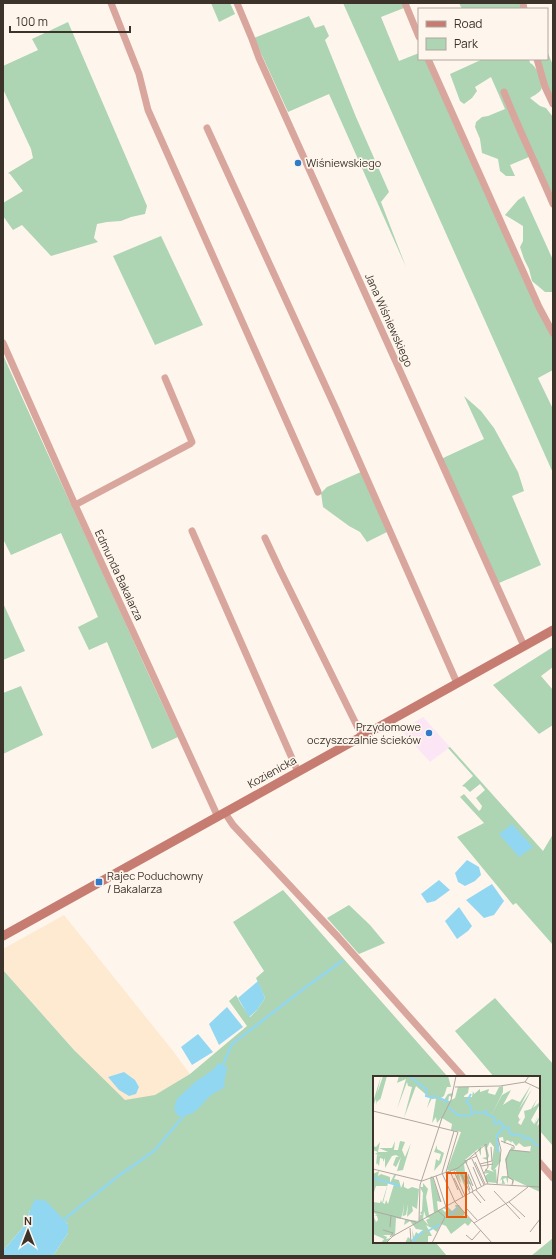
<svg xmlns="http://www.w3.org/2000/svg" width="556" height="1259" font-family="Manrope,sans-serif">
	<rect width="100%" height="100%" fill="#fef6ed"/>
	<polygon fill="#fce6f5" points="423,717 450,747 430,762 401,730"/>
	<polygon fill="#feead1" points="64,915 173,1051 190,1074 155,1095 126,1108 3,970 3,949"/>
	<g fill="#add4b3">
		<polygon points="211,3 230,3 235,14 219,22"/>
		<polygon points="343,3 402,3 404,8 381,17 399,61 419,53 419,59 426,59 541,315 553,337 553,370 538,378 553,409 553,473"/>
		<polygon points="459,3 520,3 522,9 462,9"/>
		<polygon points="309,16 315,28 324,25 329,36 325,40 356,117 389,192 381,202 406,267 329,94 288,112 254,38"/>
		<polygon points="68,22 147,206 145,214 131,217 121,221 107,222 97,224 94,238 98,242 51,256 22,225 13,230 3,216 3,203 23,191 10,174 8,173 33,158 31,149 3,89 3,66 38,50 32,39"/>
		<polygon points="547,51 553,65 553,98 547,85 540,59 547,59"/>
		<path d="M483,59H529L530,63C537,66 544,83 541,90C539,93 533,96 530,98L540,106L546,108L553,117V196L529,157L510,165L515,176H506L500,171L498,159L482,153L480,139L475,127L476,122L482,117L488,116L505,109L491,77L475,87L477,91L472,98L464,104L460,101L450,74Z"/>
		<polygon points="524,196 553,260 553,292 545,292 532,281 529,269 524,259 520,247 523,241 523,226 505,215 518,200"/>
		<polygon points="161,236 203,325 155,345 113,256"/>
		<path d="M3,355C32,420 62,485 92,550C121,612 148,675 178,737L152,749L107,642L89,650L78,627L98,617L61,533L11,555L3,539Z"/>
		<polygon points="464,396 481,411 494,428 518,472 524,491 512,496 541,565 499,583 441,459 484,439"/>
		<polygon points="361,472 387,532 367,542 360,532 349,526 323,507 321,493 327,487"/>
		<polygon points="3,603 25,651 3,660"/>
		<polygon points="553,647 553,667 541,676 553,690 553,725 539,734 493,685"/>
		<polygon points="21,686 43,735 3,754 3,693"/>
		<polygon points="450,747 543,851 553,834 553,945 516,903 513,905 457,837 484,823 460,797 464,794 479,811 481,809 482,806 476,798 485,790 480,784 470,792 465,787 462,786 473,776 448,748"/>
		<polygon points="283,890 448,1077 374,1077 374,1242 436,1242 436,1243 447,1256 53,1256 68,1233 68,1224 58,1215 30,1210 24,1226 3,1251 3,970 74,1050 125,1100 155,1095 190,1074 247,1026 229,1001 236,995 241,1004 250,1017 257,1010 265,998 256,978 264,971 233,922"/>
		<polygon points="349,905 370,925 385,943 359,954 327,918"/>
		<polygon points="495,998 553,1064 553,1146 539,1130 539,1077 494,1077 455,1031"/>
		<polygon points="553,1238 553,1256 531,1256"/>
	</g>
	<g fill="#92d7f2">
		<polygon points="512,824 533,847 519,857 499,834"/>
		<polygon points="467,860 479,867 481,875 475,881 465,886 458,882 455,873"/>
		<polygon points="439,880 450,890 435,901 427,903 421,894"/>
		<polygon points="492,884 504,901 494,915 484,918 466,900"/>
		<polygon points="459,907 472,926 468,931 457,939 445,921"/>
		<polygon points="258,981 265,998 257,1010 249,1017 238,998"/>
		<polygon points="227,1007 243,1027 219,1045 209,1024"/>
		<polygon points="198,1034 213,1052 192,1065 181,1047"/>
		<path d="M218,1063L227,1067L224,1084L225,1087C221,1090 215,1092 211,1095C199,1106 197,1116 178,1116L174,1109L177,1099L194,1083L214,1069Z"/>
		<polygon points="124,1072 135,1080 139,1087 136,1094 129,1096 119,1090 108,1077"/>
		<polygon points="35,1199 46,1201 68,1224 68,1233 53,1256 3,1256 3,1251 24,1226 30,1210"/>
	</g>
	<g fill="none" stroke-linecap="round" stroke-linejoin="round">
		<g stroke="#92d7f2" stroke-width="2.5">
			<polyline points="222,1067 232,1044 306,987 342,961"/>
			<polyline points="62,1221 117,1177 154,1151 186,1113"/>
		</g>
		<g stroke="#d9a69d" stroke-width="7">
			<polyline points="111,3 139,74 148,110 318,492"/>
			<polyline points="237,3 252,39 259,58 524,646"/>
			<polyline points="405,3 419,37"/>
			<polyline points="523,3 524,9"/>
			<polyline points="428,59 539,307 553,333"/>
			<polyline points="537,59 545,87 553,104"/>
			<path d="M504,92C519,130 537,166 553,204"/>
			<polyline points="207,128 336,409 457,683"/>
			<polyline points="3,343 75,505 218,817"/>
			<polyline points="75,505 190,444 192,442 165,378"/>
			<polyline points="192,531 298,772"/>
			<polyline points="265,538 280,570 362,736"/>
			<polyline points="225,813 233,825 338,937 463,1077"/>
			<polyline points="539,1162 553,1178"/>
		</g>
		<polyline stroke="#c67c70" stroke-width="9" points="3,936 553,630"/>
	</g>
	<g fill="#307aca" stroke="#fef6ed" stroke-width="1.5">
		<circle cx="298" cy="163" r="4"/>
		<circle cx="429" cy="733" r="4"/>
		<rect x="95" y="878" width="8" height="8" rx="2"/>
	</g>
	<g text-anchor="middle" stroke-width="3.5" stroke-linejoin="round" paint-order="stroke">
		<g font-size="11" fill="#3c342b" stroke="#fef6ed" text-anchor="start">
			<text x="306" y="167">Wiśniewskiego</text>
			<text x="421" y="731" text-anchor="end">Przydomowe<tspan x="421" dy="13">oczyszczalnie ścieków</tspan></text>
			<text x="107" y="880">Rajec Poduchowny<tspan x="107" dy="13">/ Bakalarza</tspan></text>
		</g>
		<g font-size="11" fill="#3c342b" stroke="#fef6ed">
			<text transform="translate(389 320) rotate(66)" y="4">Jana Wiśniewskiego</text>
			<text transform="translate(119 575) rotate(65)" y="4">Edmunda Bakalarza</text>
			<text transform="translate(272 772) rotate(-29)" y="4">Kozienicka</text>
		</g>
	</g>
	<g transform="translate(373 1076)">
		<rect width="167" height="167" fill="#fef6ed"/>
		<path d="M8,0L4,18L10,0H14L5,32L8,22L4,26V24L3,29V23L1,28L0,26ZM26,0H75L78,11H74L71,20L68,22L71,24L75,18L80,17L79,21L76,20L75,26L82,22L85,11H96L95,17L91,20V21H99L100,15L101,18L107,13V16L116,13L115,17L122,19L126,11L130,10V16L119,38L129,19L138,14L130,29L139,23L147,26L158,9L146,33L159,13L145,40L147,44L149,40L145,47L148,49L152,41L151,35L158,33L164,23L160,32L167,26V28L158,44L161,48L167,35L161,49L167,40L164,50L167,47V116L141,104L140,109V104L135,102V108L133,102L130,103L132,108L124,107L129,108V103L127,105L129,100H135L132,83L139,70L141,74L157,76L158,70L151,71L146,67L143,70L139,65L137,69L138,66L134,64L131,68L130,61L125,62L128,85L121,94L123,93L124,107L113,106L112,100L116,97L109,98L113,96L112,93L121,96L118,93L121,71L117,66L114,72L116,80L114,84L109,82L114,81L111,69L108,71V80L105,73L92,84L95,86L91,88L92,96L99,105L95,102L99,109L93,107L94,116L86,97L88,107L84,101L83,95L71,94H74L88,56L78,54L79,48L69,42L66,51L68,42L64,47L63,41L59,47L63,23L59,22L54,32L57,22L43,10L31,42L39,11L35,10L34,6L24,33L33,3L24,7ZM22,65L21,74H25L27,65L32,66L29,74L32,81L38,67L30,94L24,95L28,81L23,91L20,89L23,81H26L23,79L19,80L12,92V82L10,86V83L7,82L6,90L4,87L3,89L4,79L9,80L2,78L5,76L0,74V70L3,71L7,66L5,76H15L6,72H19ZM64,69V73L71,77L68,87L61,95L63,83L66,85L68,78L61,76ZM6,95L5,100L8,98L17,101V107L21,99H23L21,103L26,104L28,112L31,105V111L35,113L39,111L46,113L44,133L39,130L40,135L34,141L35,128L33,139L30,140L31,127L29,142L28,139V143L23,142L22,159L18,162L19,159H10L14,161L13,163L18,162L12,167H8L11,163L0,158V139L3,146L5,144L4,140L1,139H4L0,136V126L7,127L8,124L9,127L14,110H3L0,119V98ZM15,107L21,108L15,128L13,124L12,128L10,127ZM59,100L68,126L64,125L65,134L69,133L72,136L74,134L70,132L74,130L79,135L83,132L82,129H86L92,138L89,141L94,140L99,145L95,150L92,147L78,158L73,150L68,148L64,156L56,150L53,144L57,142L53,141L51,135L50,143L58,152L53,149L59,160H55V167H32L35,161L40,165L39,153L41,161L43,156L47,159L50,154L43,153L37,145L31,149L32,144L29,143L46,145L47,139H49L47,137L49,135L50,117L47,111H50V107L55,113L53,121L56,139L61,137L57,102Z" fill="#add4b3" fill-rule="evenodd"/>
		<path fill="none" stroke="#92d7f2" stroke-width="2" d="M36,0L54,14L53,20L60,22L62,19M98,18L93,26L97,29L99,37M64,21L76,26M75,31L85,39L95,40L102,36L109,37L113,35V38L121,41V47L124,48L126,45L132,52H136L137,58L151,60V63L157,62L163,69H167M125,76L124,59L132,50M0,102L27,110M76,140L85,131M55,155L67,148M42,167L40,164L50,155"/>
		<path fill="none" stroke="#b0a89f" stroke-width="1" d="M152,6L167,13M82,11L127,10L152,6L156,0M0,35L85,56L73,96M81,55L69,97L82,126M128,65L141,70V73M102,76L115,108M99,83L111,109M92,84L104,113M92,85L104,80M102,86L112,108M107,88L119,85L118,71M108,90L120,88M100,91L108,110M0,93L49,105M77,95L85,114M81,95L92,120M92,96L100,115M88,97L97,117M95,98L100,110M63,100L73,131M92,100L97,114M60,101L68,126M81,102L90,121M49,105L85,92L113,68L115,91L111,97M124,108L128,74L125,62M139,109L140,104L135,101L133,84L137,74L157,76M103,114L112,125M121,115L147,143M99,116L108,127M82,126L119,167M136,126L152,141M94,133L104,144M0,135L43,146M46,145L47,109L69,42L78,24L83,0M101,147L137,125L155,111M17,151L18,139M37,152L38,166M10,154L20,157L17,161M157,156L167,143M93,159L99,164L108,154M13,167L20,160L113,108L167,111M59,167L72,141L65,135"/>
		<path fill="#e8590c" fill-opacity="0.15" stroke="#e8590c" stroke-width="2" d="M74,97H93V141H74Z"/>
		<rect width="167" height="167" fill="none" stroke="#3c342b" stroke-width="2"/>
	</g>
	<rect width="556" height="1259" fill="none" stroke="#3c342b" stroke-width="8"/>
	<rect x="418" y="8" width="130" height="52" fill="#fef6ed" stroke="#b0a89f"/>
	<rect x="426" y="21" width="20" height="6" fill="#c67c70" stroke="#b0a89f"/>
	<text x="454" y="28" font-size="12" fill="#3c342b">Road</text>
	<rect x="426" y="38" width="20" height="12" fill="#add4b3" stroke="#b0a89f"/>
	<text x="454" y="48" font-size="12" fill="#3c342b">Park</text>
	<g transform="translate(28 1231)" stroke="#fef6ed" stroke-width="3" paint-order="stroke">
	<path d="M0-3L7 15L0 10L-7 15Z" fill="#3c342b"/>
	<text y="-6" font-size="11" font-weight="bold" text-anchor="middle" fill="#3c342b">N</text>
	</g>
	<path d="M10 26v6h120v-6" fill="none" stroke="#3c342b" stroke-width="2"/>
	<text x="16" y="26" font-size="12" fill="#3c342b" stroke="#fef6ed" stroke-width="3" paint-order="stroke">100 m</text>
</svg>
